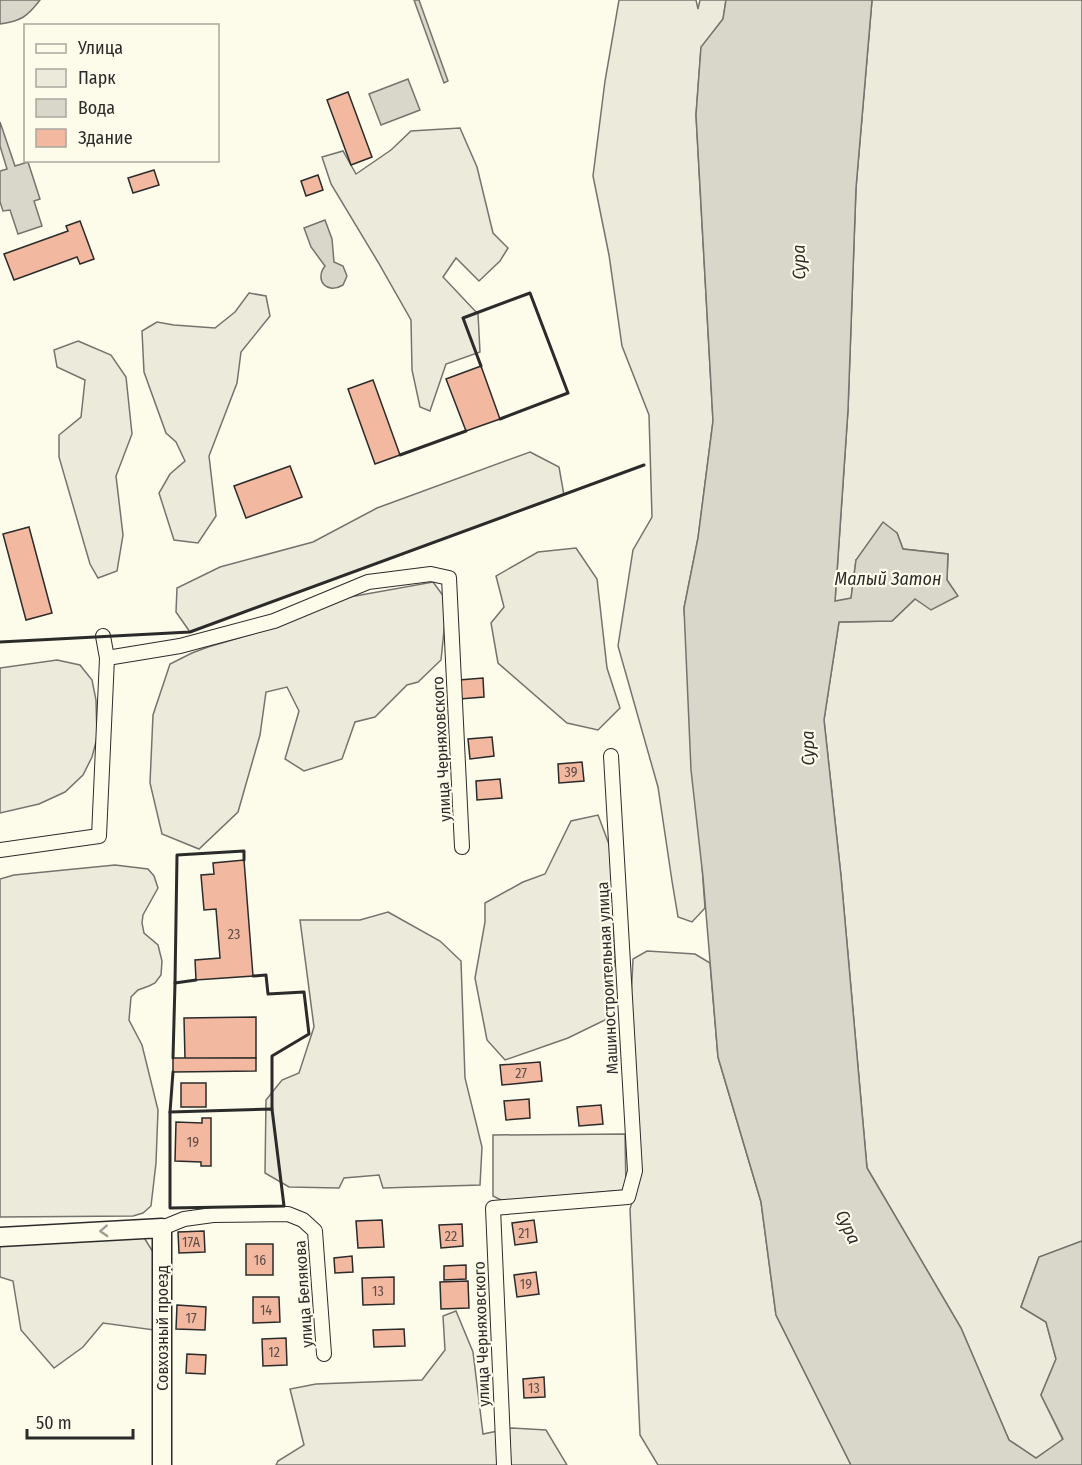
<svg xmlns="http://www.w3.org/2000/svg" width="1082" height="1465" font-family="'Fira Sans Condensed',sans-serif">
	<rect width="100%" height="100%" fill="#fdfbea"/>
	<g fill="#ecebdb" stroke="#74746e" stroke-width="1.5">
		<polygon points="619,0 696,0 698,9 700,0 726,0 723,19 701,48 696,115 713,421 698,538 684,608 705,908 692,922 678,917 672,881 658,787 618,646 633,550 652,517 649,415 622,346 609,255 593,176 605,81"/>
		<polygon points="872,0 1082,0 1082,1241 1039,1257 1021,1307 1046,1322 1056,1359 1041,1395 1063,1440 1036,1458 1009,1440 961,1328 867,1168 841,876 824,720 839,622 892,621 915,599 957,595 947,580 948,554 903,549 897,533 856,560 851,599 835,602 848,410 856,188"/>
		<polygon points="460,128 477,167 493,233 508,248 500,261 479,281 456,258 443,277 478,314 480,352 446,364 430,411 420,407 412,370 411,320 378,262 331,184 322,157 343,151 356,174 391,150 411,131"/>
		<polygon points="249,293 266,296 270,316 241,352 237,383 209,456 216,516 198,543 174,540 159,493 170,474 185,461 176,442 166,433 144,372 142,331 157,322 174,325 215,328 235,312"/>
		<polygon points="78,341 111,355 126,377 132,434 116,476 123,535 117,571 98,578 90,564 59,457 59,435 81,417 85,380 57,367 54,350"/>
		<polygon points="530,452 559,467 564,495 190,632 176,612 177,588 220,567 313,542 377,508"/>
		<polygon points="576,548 597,579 607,668 620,708 598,730 567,723 498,663 491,623 504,607 496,576 538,552"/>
		<polygon points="433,582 447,601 441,660 418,682 407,685 375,717 355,722 342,759 304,771 285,759 299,711 287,687 266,692 260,735 238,812 199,849 162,834 150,783 153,715 170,664 192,653 208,647 273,628 333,600"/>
		<polygon points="57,660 80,665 92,680 96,700 97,738 92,757 83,775 65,792 39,804 0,813 0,668"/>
		<polygon points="598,815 610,847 615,959 607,1019 568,1038 505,1060 487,1040 475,978 485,922 485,903 523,882 545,874 571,821"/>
		<polygon points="115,865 148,869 154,876 158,888 143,915 142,923 144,933 158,945 162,961 161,975 155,983 149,986 138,990 131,997 129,1020 142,1045 158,1110 156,1163 151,1206 143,1213 133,1216 0,1217 0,879 14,875"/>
		<polygon points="388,912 440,941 461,961 465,1078 482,1147 480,1185 383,1188 379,1175 344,1178 339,1188 289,1187 265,1173 266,1100 282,1080 299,1073 314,1027 300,920 360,920"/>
		<polygon points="647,951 695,954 710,963 718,1057 761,1202 776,1315 851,1465 658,1465 640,1435 630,1209 641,1169 629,1040 633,959"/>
		<polygon points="625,1134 626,1190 503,1201 493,1196 493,1135"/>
		<polygon points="143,1236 158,1260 154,1330 103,1323 83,1347 54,1368 21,1330 13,1281 0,1277 0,1242"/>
		<polygon points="456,1311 473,1352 483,1434 512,1428 546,1430 567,1465 276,1465 278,1461 304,1445 290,1389 316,1384 422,1380 445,1350 443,1316"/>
	</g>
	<g fill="#d8d7c9" stroke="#74746e" stroke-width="1.5">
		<path d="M0,0H40C27,17 21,21 0,24Z"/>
		<polygon points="414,0 419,0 448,81 444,83"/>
		<polygon points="726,0 872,0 856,188 848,410 835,601 851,598 856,560 883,522 897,533 903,549 948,554 947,580 958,596 931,610 915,599 892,621 839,622 824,720 841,876 867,1168 961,1328 1009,1440 1036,1458 1063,1439 1041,1395 1056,1359 1046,1322 1021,1307 1039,1257 1082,1241 1082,1465 851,1465 776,1315 761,1202 718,1057 703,877 691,770 684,608 698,538 713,421 696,115 701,47 723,19"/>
		<polygon points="408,79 420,110 381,125 369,94"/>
		<polygon points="0,122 15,166 28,162 40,199 34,201 42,226 18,234 10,210 3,211 0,202 0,171 7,169 0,146"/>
		<path d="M325,220L332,239L334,262L343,266L347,276L343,285C327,295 314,280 325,266L311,247L304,228Z"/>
	</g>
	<g fill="#f2b8a0" stroke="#2b2b2b" stroke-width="1.5">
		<polygon points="348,92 372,157 351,165 327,100"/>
		<polygon points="154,170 159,185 133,193 128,178"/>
		<polygon points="318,175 323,190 306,196 301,181"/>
		<polygon points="80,221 94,259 80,264 77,257 14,280 4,254 68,231 66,226"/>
		<polygon points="481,366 500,419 466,431 446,379"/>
		<polygon points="373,380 400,455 375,464 348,389"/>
		<polygon points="290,466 302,497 246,518 234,486"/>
		<polygon points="29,527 52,613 26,620 3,534"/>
		<polygon points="483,678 484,697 460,699 459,680"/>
		<polygon points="492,737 494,756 470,759 468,739"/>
		<polygon points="582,762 584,781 559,783 558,764"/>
		<polygon points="500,779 502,798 477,800 476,781"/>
		<polygon points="244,860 253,976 196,980 195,960 220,958 216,909 204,910 201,875 214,874 213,863"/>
		<polygon points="256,1017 256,1058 185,1059 184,1018"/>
		<polygon points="173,1058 256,1058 256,1071 173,1072"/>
		<polygon points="540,1062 542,1081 502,1085 500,1065"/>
		<rect x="181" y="1083" width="25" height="24"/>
		<polygon points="529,1099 530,1118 506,1120 504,1101"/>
		<polygon points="601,1105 603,1124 579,1126 577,1107"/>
		<polygon points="202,1118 211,1118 211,1166 201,1166 201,1162 175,1161 176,1122 202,1123"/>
		<polygon points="382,1220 384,1247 358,1248 356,1221"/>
		<polygon points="534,1220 537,1242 515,1245 512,1223"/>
		<polygon points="462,1224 463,1246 441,1248 439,1225"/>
		<polygon points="204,1231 205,1252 179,1253 178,1232"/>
		<rect x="246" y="1244" width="27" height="31"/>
		<polygon points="352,1256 353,1272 335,1273 334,1258"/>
		<polygon points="466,1265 466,1279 444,1280 444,1266"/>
		<polygon points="536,1272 539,1294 517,1297 514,1275"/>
		<polygon points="394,1277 394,1304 363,1305 362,1278"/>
		<polygon points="468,1281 469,1308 441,1309 440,1282"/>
		<polygon points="253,1297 279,1297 280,1322 253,1323"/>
		<polygon points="177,1305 206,1307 205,1330 176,1329"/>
		<polygon points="404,1329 405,1346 374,1347 373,1330"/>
		<polygon points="286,1338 287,1365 263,1366 262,1339"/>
		<polygon points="187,1354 206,1355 205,1374 186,1373"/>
		<polygon points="544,1377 545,1397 524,1398 523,1379"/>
	</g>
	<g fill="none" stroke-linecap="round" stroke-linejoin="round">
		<defs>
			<g id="minor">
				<polyline points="107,658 180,646 274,621 368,582 431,574 449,578 462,847"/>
				<polyline points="0,850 99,836 107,658 103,636"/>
				<polyline points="162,1228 184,1219 213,1215 288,1214 303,1220 315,1231 324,1354"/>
				<polyline points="504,1465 493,1208 628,1197 635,1171 611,756"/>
			</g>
			<polyline id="secondary" points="0,1237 162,1228 162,1465"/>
		</defs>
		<use href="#minor" stroke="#2b2b2b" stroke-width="16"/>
		<use href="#secondary" stroke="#2b2b2b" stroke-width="21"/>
		<use href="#minor" stroke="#fdfbea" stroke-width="14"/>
		<use href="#secondary" stroke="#fdfbea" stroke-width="18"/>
		<g stroke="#2b2b2b" stroke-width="3">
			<polyline points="481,366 463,318 530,293 568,393 500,419"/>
			<polyline points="400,455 466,431"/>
			<polyline points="0,642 190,632 644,465"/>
			<polyline points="253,976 266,975 268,994 304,992 309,1034 272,1056 272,1109"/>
			<polyline points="196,980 175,983 177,855 244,851 244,860"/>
			<polyline points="173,1058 175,983"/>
			<polygon points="272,1109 284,1206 170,1208 170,1112"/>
			<polyline points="170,1112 173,1072"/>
		</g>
	</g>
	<defs><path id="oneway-chevron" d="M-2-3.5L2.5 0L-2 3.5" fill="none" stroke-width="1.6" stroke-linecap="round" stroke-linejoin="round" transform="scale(1.5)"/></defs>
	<use stroke="#9e9d94" href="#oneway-chevron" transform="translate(104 1231) rotate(177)"/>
	<g text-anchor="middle" stroke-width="4.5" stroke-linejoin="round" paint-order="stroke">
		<g font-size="14" fill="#5d4e48">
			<text x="571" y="777">39</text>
			<text x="234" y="939">23</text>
			<text x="521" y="1078">27</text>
			<text x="193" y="1147">19</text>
			<text x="524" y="1238">21</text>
			<text x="451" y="1241">22</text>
			<text x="191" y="1247">17А</text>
			<text x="260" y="1265">16</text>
			<text x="526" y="1289">19</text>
			<text x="378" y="1296">13</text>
			<text x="266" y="1315">14</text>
			<text x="191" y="1323">17</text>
			<text x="274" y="1357">12</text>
			<text x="534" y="1393">13</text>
		</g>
		<g font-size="16" fill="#2b2b2b" stroke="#fdfbea">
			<text transform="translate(441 749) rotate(-93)" y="6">улица Черняховского</text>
			<text transform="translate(607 978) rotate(-93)" y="6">Машиностроительная улица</text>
			<text transform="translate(303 1294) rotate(-94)" y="6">улица Белякова</text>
			<text transform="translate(162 1328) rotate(-90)" y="6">Совхозный проезд</text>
			<text transform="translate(481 1334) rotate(-92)" y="6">улица Черняховского</text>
		</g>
		<g font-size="18" font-style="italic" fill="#2b2b2b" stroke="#fdfbea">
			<text transform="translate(799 262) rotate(-91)" y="6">Сура</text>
			<text x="888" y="585">Малый Затон</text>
			<text transform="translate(808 748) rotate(-91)" y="6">Сура</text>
			<text transform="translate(848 1227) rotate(65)" y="6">Сура</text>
		</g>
	</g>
	<rect x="24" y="24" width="195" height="138" fill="#fdfbea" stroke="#a9a89e" stroke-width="1.5"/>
	<rect x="36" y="44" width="30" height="9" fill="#fdfbea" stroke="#a9a89e" stroke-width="1.5"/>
	<text x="78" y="54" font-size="18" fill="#2b2b2b">Улица</text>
	<rect x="36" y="69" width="30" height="18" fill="#ecebdb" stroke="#a9a89e" stroke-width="1.5"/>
	<text x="78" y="84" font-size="18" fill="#2b2b2b">Парк</text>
	<rect x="36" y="99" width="30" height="18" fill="#d8d7c9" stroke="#a9a89e" stroke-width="1.5"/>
	<text x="78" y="114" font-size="18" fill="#2b2b2b">Вода</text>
	<rect x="36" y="129" width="30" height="18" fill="#f2b8a0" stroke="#a9a89e" stroke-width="1.5"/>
	<text x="78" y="144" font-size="18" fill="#2b2b2b">Здание</text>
	<path d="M27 1429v9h106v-9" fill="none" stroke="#2b2b2b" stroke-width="3"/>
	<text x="36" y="1429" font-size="18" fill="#2b2b2b" stroke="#fdfbea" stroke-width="4.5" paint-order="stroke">50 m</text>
</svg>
